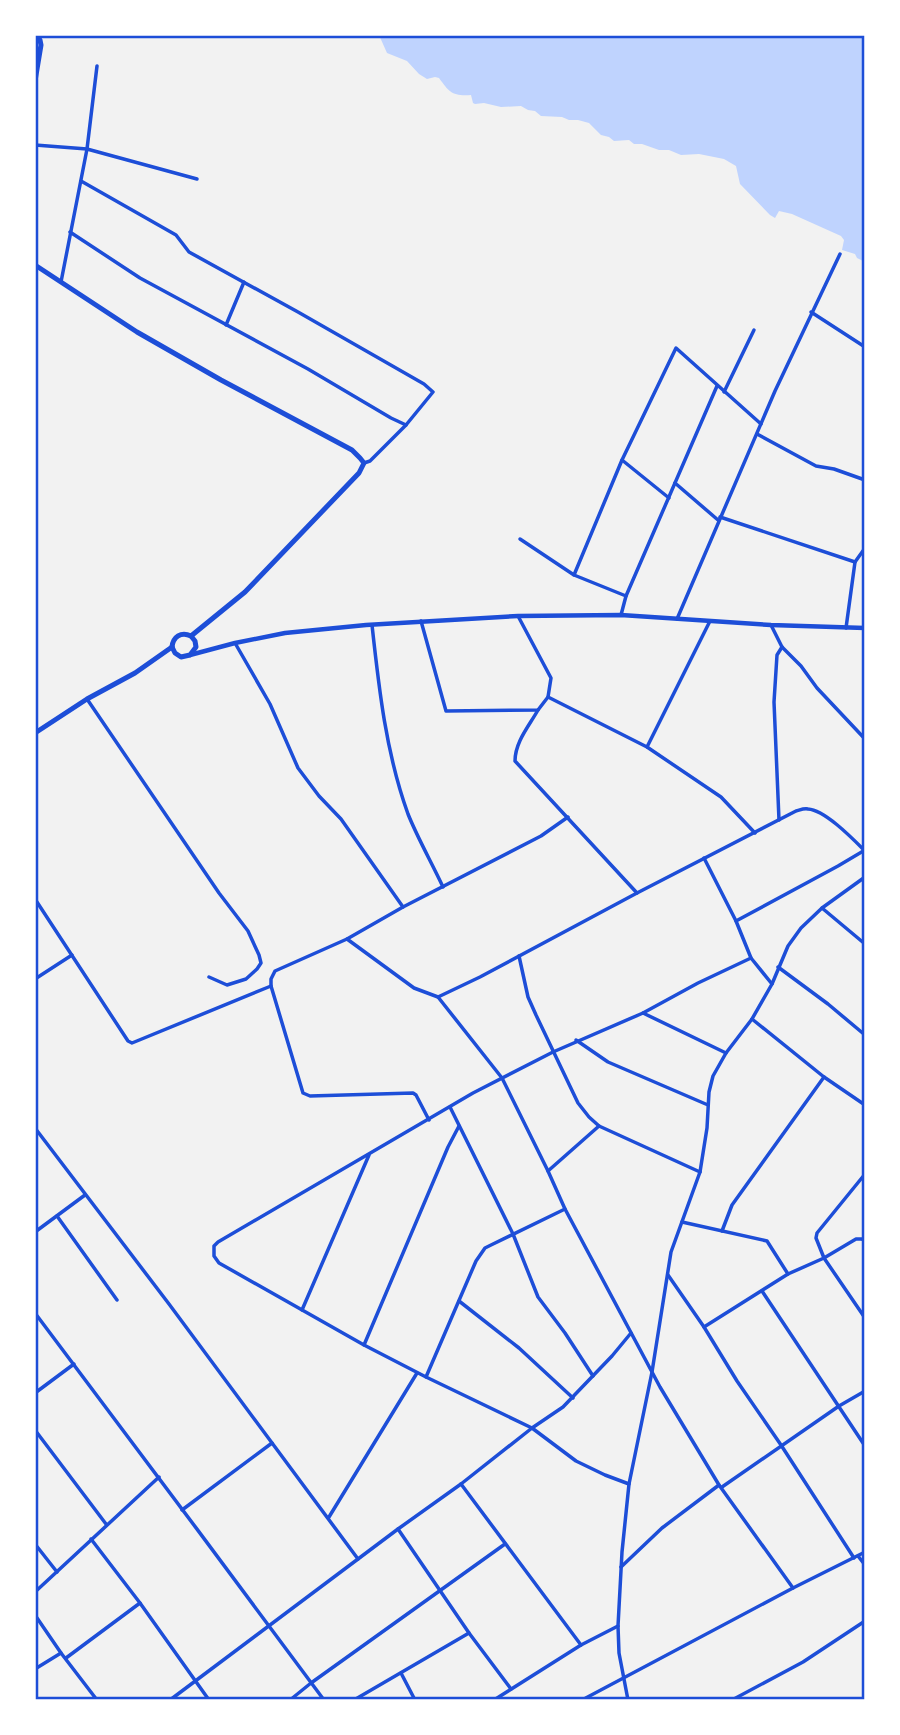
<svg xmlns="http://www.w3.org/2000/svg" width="900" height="1735" font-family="'DejaVu Sans',sans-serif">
	<rect width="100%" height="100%" fill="#f2f2f2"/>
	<path fill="#bfd3fe" d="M379,35H865V262L857,258L855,254L842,250L844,240L841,236L792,214L779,211L775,218L770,215L740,184L736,166L724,159L699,154L681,155L669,150H659L642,144H634L629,140L614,141L609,137L601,135L589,123L578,120H569L562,117L541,116L535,111L528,110L521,106L501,107L484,103L475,104L473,103L471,95C452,96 450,93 439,78L435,77L427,79L419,74L407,61L387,53Z"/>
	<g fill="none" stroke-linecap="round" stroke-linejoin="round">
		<g stroke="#1d4ed8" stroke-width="3.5">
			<polyline points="35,145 87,149 197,179"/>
			<polyline points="81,181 176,235 189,252 298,312 424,384 433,392 406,425 370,461 364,463"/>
			<polyline points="70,232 140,278 308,369 391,418 406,425"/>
			<polyline points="61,282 87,149 97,66"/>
			<polyline points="811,312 865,347"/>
			<polyline points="226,325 244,282"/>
			<polyline points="724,392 754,330"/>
			<polyline points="757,434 816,466 834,469 865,480"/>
			<polyline points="622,460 669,498"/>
			<polyline points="675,483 718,520"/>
			<polyline points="720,517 855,562"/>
			<polyline points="520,539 574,575 626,596"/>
			<polyline points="574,575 622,460 676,348 761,424"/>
			<polyline points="621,615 626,596 717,386"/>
			<polyline points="677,619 775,391 840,254"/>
			<polyline points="421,621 446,711 538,710 548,697 551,678 518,616"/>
			<path d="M372,625C379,689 386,753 408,814C418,839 432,863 443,887"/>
			<polyline points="771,625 782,647 801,666 817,688 865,739"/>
			<polyline points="846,628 855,562 865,548"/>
			<polyline points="235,643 270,704 298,768 319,796 341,819 403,907"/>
			<polyline points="548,697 647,747 721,797 755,833"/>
			<polyline points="87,699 219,893 248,931 259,955 261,963 257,969 246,979 227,985 209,977"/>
			<path d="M538,710C529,726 515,742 515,761L637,893"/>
			<polyline points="647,747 710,621"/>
			<polyline points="779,820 774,702 777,655 782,647"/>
			<polyline points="704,858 736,921 751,958 772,984"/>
			<polyline points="35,899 128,1041 132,1043 271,986 271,979 275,971 347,939 403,907 541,836 568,817"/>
			<polyline points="822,908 865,944"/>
			<polyline points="736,921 838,866 865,850"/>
			<polyline points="347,939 414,988 438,997 502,1078 548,1171 565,1209 660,1387 719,1485 793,1588"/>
			<polyline points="519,956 528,997 536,1015 578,1103 589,1117 599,1126 700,1172"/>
			<polyline points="778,967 828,1004 865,1035"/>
			<polyline points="35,979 72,955"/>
			<polyline points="271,986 303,1093 310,1096 413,1093 416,1095 429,1120"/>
			<path d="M438,997L480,977L637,893L796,811C800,810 804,808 808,809C825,810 853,839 865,851"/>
			<polyline points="643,1013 726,1053"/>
			<polyline points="752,1019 824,1077 865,1105"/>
			<polyline points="576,1040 608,1062 708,1105"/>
			<polyline points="450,1107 513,1234 538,1297 565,1333 593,1376"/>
			<polyline points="35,1128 169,1304 358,1559"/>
			<polyline points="548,1171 599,1126"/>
			<polyline points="865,1174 817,1233 816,1238 824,1258 865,1318"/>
			<polyline points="57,1216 117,1300"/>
			<polyline points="682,1222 767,1241 788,1274"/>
			<polyline points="722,1231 732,1205 824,1077"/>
			<polyline points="35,1232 85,1195"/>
			<polyline points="668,1275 704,1327 737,1381 781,1445 854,1558"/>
			<polyline points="762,1291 865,1446"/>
			<polyline points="459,1301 519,1348 573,1398"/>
			<polyline points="302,1310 369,1155"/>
			<path d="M35,1313C132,1441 228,1571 324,1700"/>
			<polyline points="704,1327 788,1274 824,1258 856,1239 862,1239 865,1241"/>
			<polyline points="364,1345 448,1147 459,1126"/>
			<polyline points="426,1377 476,1261 485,1248 491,1245 565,1209"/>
			<polyline points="35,1393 74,1364"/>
			<polyline points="35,1430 106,1524"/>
			<polyline points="461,1484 581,1645"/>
			<polyline points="629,1484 605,1475 576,1461 532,1428 426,1377 364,1345 219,1263 214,1256 214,1246 218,1242 473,1093 553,1052 643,1013 698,983 751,958"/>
			<polyline points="722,1487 839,1406 865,1391"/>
			<polyline points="182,1510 272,1443"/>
			<polyline points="329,1517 417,1373"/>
			<polyline points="398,1529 469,1633 511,1689"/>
			<polyline points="91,1539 140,1603 209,1700"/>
			<polyline points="35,1544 57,1572"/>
			<polyline points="858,1556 865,1565"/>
			<polyline points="621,1567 662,1528 719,1485"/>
			<polyline points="35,1592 159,1477"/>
			<polyline points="35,1615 61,1653 97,1700"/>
			<polyline points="66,1658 140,1603"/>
			<polyline points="35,1669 61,1653"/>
			<polyline points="401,1673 415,1700"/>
			<polyline points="170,1700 398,1529 461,1484 532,1428 563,1407 612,1356 631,1333"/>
			<polyline points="290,1700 311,1683 505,1544"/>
			<polyline points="354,1700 469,1633"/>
			<polyline points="494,1700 581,1645 618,1626"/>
			<polyline points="582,1700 793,1588 865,1552"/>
			<polyline points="628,1700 619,1653 618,1626 622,1552 629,1484 652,1372 671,1252 700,1172 707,1128 709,1092 713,1076 726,1053 752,1019 772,984 788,946 801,928 822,908 865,877"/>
			<polyline points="732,1700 803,1662 865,1621"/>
			<polyline points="864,1700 865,1699"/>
		</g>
		<polyline stroke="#1d4ed8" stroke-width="4.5" points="190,655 235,643 285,633 366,625 518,616 621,615 771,625 865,628"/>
		<g stroke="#1d4ed8" stroke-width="5">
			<polyline points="35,36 40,40 41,45 35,81"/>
			<polyline points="35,265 137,332 221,380 352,450 360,458 364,463 359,473 245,592 191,636"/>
			<polyline points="172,647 175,653 181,657 190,655 196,647 195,641 191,636"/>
			<path d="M172,647C173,637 181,631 191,636"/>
			<polyline points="35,733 87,699 135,673 172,647"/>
		</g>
	</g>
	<rect width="900" height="1735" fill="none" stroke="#ffffff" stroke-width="74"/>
	<rect x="37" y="37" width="826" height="1661" fill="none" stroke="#1d4ed8" stroke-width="2.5"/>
</svg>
